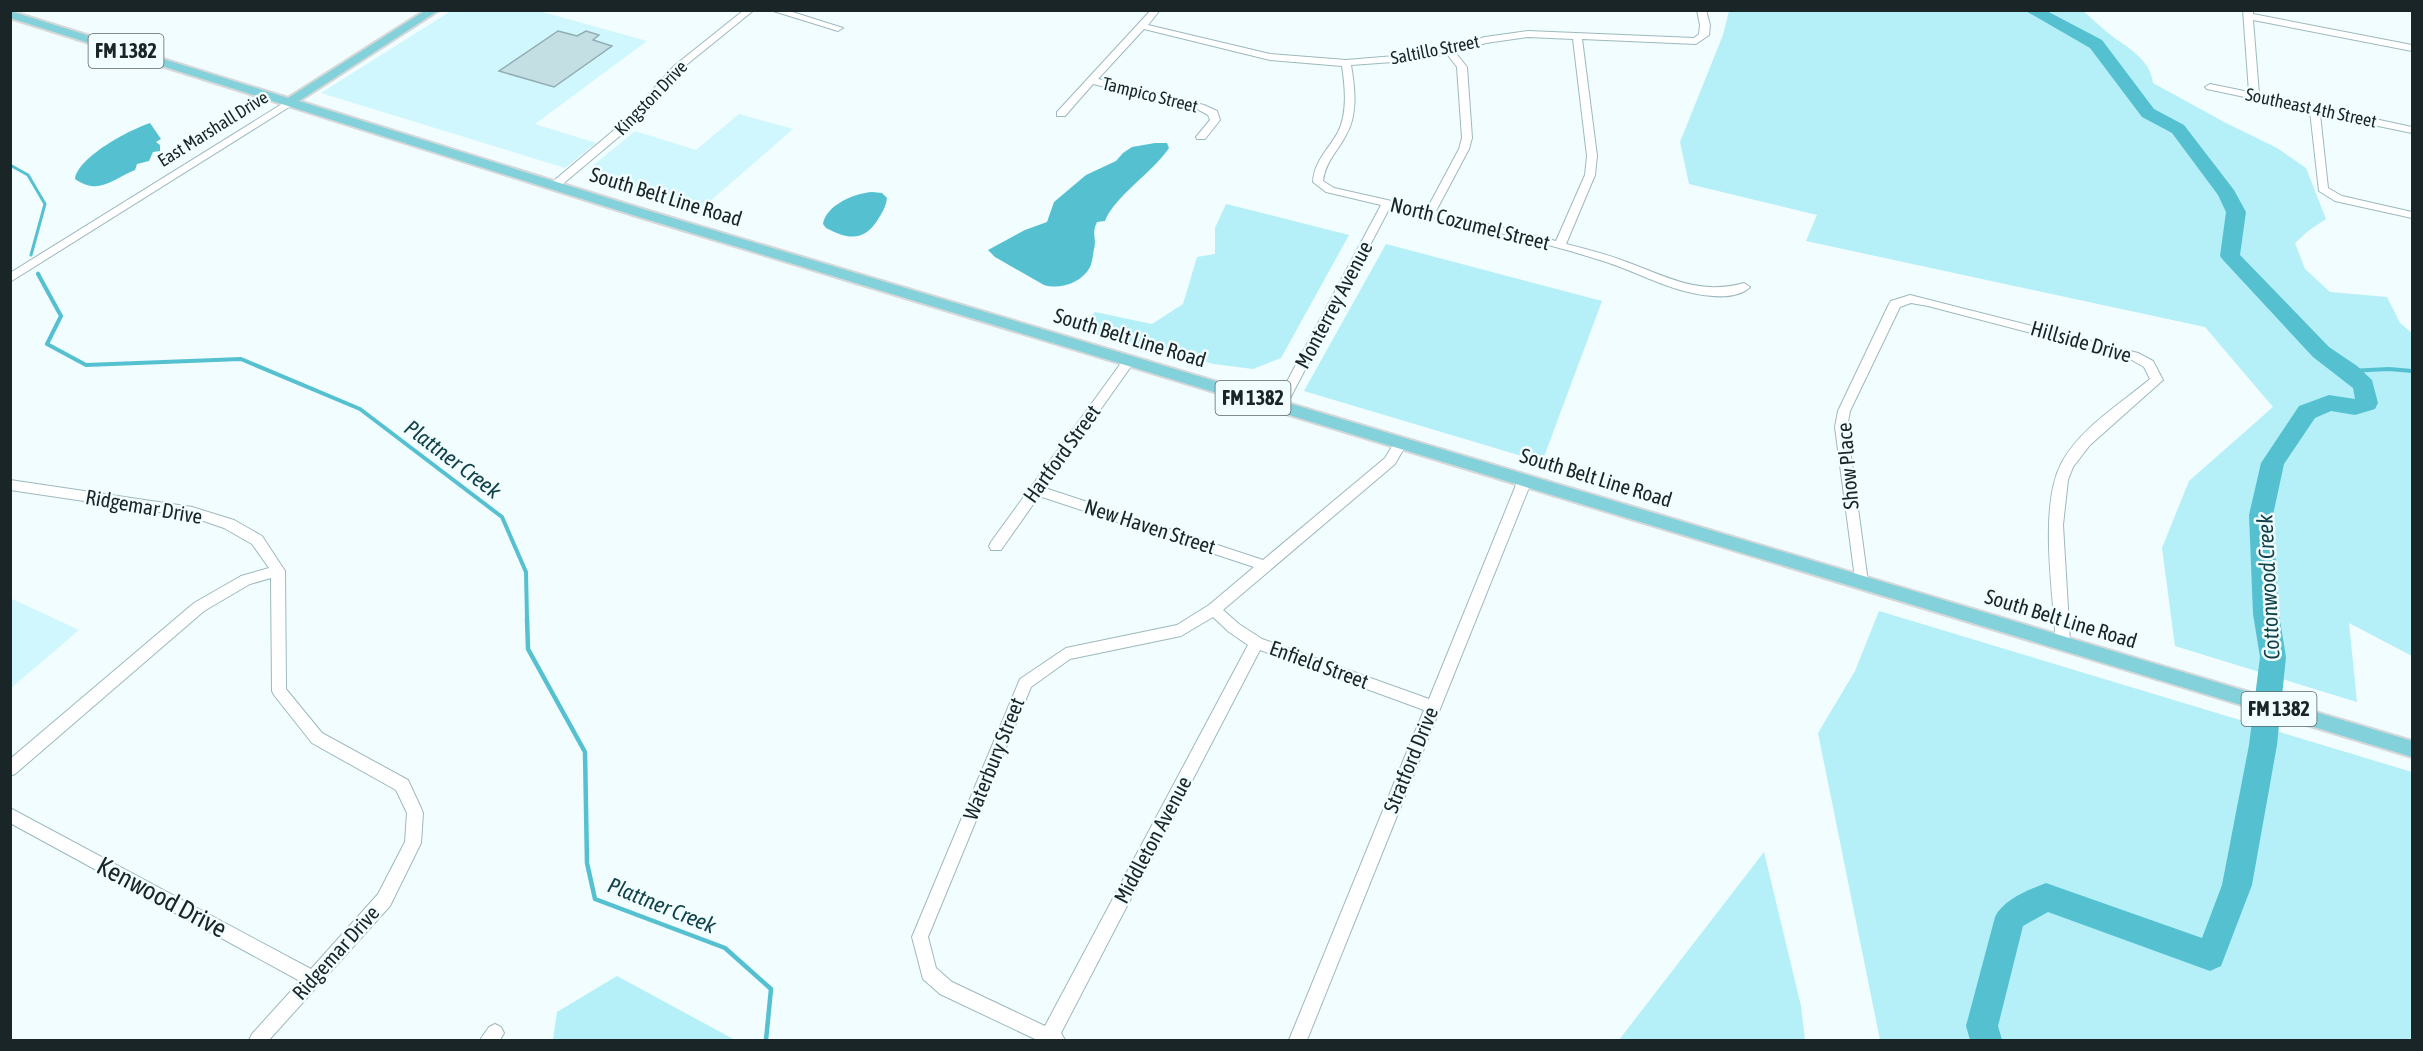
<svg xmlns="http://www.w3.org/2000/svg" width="2423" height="1051" font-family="'Asap Condensed',sans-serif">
	<rect width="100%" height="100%" fill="#f1fdff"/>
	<g fill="#d0f7fd">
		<polygon points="451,11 539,11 647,41 535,124 596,143 565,168 321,93"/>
		<polygon points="739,114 793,129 700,210 591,177 590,168 635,131 696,150"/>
		<polygon points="10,598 79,630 11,688 10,688"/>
	</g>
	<g fill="#b5eff8">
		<path d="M1729,11H2083C2092,18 2099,26 2108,33C2126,47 2150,58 2153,83L2224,122L2277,148L2306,168L2326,219L2308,231L2295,243L2305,269L2330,292L2387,297L2400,323L2412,333V656L2349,623L2357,702L2175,646L2162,548L2189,481L2273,407L2205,327L1806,241L1817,215L1689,184L1680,142L1723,35Z"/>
		<polygon points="1226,204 1349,235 1281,358 1253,369 1214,364 1079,330 1095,312 1152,324 1183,304 1197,257 1215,254 1215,228"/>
		<polygon points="1386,244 1602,301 1542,462 1304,391"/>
		<polygon points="1879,611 2412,772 2412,1040 1880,1040 1818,733 1855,671"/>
		<polygon points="1764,852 1801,1006 1805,1040 1619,1040"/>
		<polygon points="617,976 735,1040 553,1040 557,1012"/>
	</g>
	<g fill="#55c1d0">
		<path d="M150,123L161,139L156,142L160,145V151L153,152L149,161L137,164L135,170C112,179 99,196 75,179C78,157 129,130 150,123Z"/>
		<path d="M1155,143H1167L1169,148C1154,171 1113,198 1105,221L1097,222C1091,234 1097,238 1094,249C1093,254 1092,264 1090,267C1082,283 1059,290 1044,285L995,257L988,250L1025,230L1047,222L1054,202L1086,175L1116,161L1123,153L1132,147Z"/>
		<path d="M872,192L882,193L887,198C886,207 882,213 877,221C863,242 847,239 826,228L823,224C826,205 855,193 872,192Z"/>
	</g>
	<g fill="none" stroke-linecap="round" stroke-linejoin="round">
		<g stroke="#55c1d0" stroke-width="3">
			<polyline points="10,165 28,175 45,204 31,255"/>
			<polyline points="38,273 39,275"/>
		</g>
		<g stroke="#55c1d0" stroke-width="4">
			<polyline points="38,274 61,316 47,344 86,365 241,359 360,409 502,517 526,572 527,619"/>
			<polyline points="2349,371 2389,369 2412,371"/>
		</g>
		<polyline stroke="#55c1d0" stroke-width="4.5" points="527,618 528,649 585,752 587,863 595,899 725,948 771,989 766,1040"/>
		<path fill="#55c1d0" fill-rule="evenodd" d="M2024,10H2045L2102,40L2154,109L2184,125L2234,190L2246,212L2240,255L2329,347L2357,366L2372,380L2378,403L2375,409L2355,415L2331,411L2315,418L2284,464L2273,515L2279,614L2286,657L2277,745L2252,885L2221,966L2210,971L2048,912L2023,926L1998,1026L2002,1040H1970L1966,1026L1995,917C2003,900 2028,890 2046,883L2202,938L2222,885L2249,745L2260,657L2253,614L2249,515L2261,463L2299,406L2329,395L2355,399L2353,388L2313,357L2223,260L2220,256L2226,212L2218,195L2172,133L2142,117L2090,48Z"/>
	</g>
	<polygon fill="#c3dfe4" stroke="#91adb1" stroke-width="1.5" points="558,31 577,36 586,31 599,35 593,40 612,46 554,87 499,71"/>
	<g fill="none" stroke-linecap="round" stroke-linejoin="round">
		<defs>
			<g id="minor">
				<polygon points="744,10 754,10 680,70 634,124 558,188 550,188 550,184 626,120 674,66"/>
				<polygon points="770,10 786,10 843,28 838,31"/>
				<path d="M1151,10H1160L1148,25L1270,54L1346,60L1407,55L1448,48L1485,37L1528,31L1694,38L1699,34L1700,25L1697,10H1706L1710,25L1709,35L1696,44L1582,39L1597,156L1595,175L1566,244C1586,249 1606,254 1624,261C1666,276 1698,296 1744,283L1750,287C1738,299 1713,297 1697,294C1664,288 1635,271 1603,261C1533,239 1461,224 1390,207L1286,406L1284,409H1276L1274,406L1381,205L1326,192L1313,182C1314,161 1329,149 1338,132C1348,112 1345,86 1342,66L1270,60L1144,29L1098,79L1204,105L1217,111L1220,120L1205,139H1197L1196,137L1210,120L1208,115L1197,109L1093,84L1065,116H1057V112ZM1528,37L1573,39L1587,156L1585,175L1556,241L1436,211L1469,149L1472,138L1467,67L1455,52L1486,43ZM1447,54L1457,67L1462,138L1459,149L1427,209L1334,188L1323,181C1325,162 1338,151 1346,135C1358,115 1355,88 1351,65L1407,61Z"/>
				<polygon points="2243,10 2253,10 2253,14 2412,45 2412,51 2253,20 2259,94 2412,127 2412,133 2320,114 2328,188 2342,196 2412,212 2412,218 2335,201 2319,191 2310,111 2207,89 2205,87 2210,84 2249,92"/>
				<polygon points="290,99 295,102 294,104 10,282 10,273"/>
				<path d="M1910,295L2138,353L2153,361L2163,380L2090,445L2073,467L2068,480L2063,525L2070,642L2068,646L2063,648L2058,646L2056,642C2053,593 2039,507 2061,464C2079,429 2120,404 2150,379L2144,367L2130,359L1928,306L1911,303L1900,307L1850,411L1847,427L1868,582L1866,586H1856L1835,427L1838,411L1889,304L1891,301Z"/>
				<path d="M1128,358L1134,362L1132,365L1045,488L1263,560L1385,458L1396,440H1406L1407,443L1395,464L1223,610L1239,624L1262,639L1429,699L1518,480L1525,475L1532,480L1307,1040H1289L1424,710L1260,650L1061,1033L1065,1040H1037L940,994L923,979L912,937L1020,679L1066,648L1177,625L1209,605L1254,567L1039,496L1001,550H991L989,546L991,542L1124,359ZM1213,617L1229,632L1248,645L1045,1026L952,982L936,968L928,937L1031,687L1070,659L1181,636Z"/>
				<polygon points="10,480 192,507 234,520 262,536 285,571 286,689 322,733 408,780 421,808 423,813 421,843 390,906 269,1040 249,1040 252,1034 300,981 10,823 10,808 311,969 378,894 405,842 407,813 396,790 312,743 274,695 272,691 271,578 250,584 204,611 15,774 10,776 10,759 194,603 241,576 269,568 252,544 224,528 192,517 10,490"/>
				<polygon points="495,1024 501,1027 504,1033 500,1040 480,1040 489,1027"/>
			</g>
			<polygon id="major" points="426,10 439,10 299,101 646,210 2412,741 2412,757 636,216 10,18 10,11 288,98"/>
		</defs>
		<use href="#minor" stroke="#9db9bd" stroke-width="2"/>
		<use href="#major" stroke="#d6d8d8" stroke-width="4"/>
		<use href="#minor" fill="#fff" fill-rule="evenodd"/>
		<use href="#major" fill="#82d1db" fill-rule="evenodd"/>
	</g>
	<g text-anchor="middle" stroke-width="5" stroke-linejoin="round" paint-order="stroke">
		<g font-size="18" fill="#1a2527" stroke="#f1fdff">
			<text transform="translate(1435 50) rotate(-11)" y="6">Saltillo Street</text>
			<text transform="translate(1150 95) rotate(14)" y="6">Tampico Street</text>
			<text transform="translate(651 98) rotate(-46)" y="6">Kingston Drive</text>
			<text transform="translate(2311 108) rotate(12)" y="6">Southeast 4th Street</text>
			<text transform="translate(213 129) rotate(-32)" y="6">East Marshall Drive</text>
		</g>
		<g fill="#f1fdff" stroke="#5a6668" stroke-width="1.5">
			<rect x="88.5" y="34" width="75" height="34" rx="4.5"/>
			<rect x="1215.5" y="381" width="75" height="34" rx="4.5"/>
			<rect x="2241.5" y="692" width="75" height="34" rx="4.5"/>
		</g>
		<g font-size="20" font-weight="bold" fill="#1a2527">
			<text x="126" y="58">FM 1382</text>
			<text x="1253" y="405">FM 1382</text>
			<text x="2279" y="716">FM 1382</text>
		</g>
		<g font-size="21" fill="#1a2527" stroke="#f1fdff">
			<text transform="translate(666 197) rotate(17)" y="7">South Belt Line Road</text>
			<text transform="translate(1470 224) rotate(14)" y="7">North Cozumel Street</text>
			<text transform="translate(1334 305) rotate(-62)" y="7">Monterrey Avenue</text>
			<text transform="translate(1130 338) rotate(17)" y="7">South Belt Line Road</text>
			<text transform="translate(2081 342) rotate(16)" y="7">Hillside Drive</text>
			<text transform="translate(1062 454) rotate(-54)" y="7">Hartford Street</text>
			<text transform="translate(1848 466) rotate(-95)" y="7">Show Place</text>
			<text transform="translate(1596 478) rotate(17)" y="7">South Belt Line Road</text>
			<text transform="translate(144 507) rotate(10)" y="7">Ridgemar Drive</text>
			<text transform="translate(1150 527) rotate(18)" y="7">New Haven Street</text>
			<text transform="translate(2061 619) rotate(17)" y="7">South Belt Line Road</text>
			<text transform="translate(1319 665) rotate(20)" y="7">Enfield Street</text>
			<text transform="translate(994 759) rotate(-68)" y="7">Waterbury Street</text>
			<text transform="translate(1411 760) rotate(-68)" y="7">Stratford Drive</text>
			<text transform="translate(1153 840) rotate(-62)" y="7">Middleton Avenue</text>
			<text transform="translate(336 953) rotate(-48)" y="7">Ridgemar Drive</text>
		</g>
		<g font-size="22" font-style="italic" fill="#114249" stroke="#f1fdff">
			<text transform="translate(453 459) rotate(37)" y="8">Plattner Creek</text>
			<text transform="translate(2268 587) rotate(-93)" y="8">Cottonwood Creek</text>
			<text transform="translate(662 905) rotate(22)" y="8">Plattner Creek</text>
		</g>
		<g font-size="26" fill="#1a2527" stroke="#f1fdff">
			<text transform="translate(162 897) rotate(28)" y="9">Kenwood Drive</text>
		</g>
	</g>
	<rect width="2423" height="1051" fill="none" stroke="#1a2527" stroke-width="24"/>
</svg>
